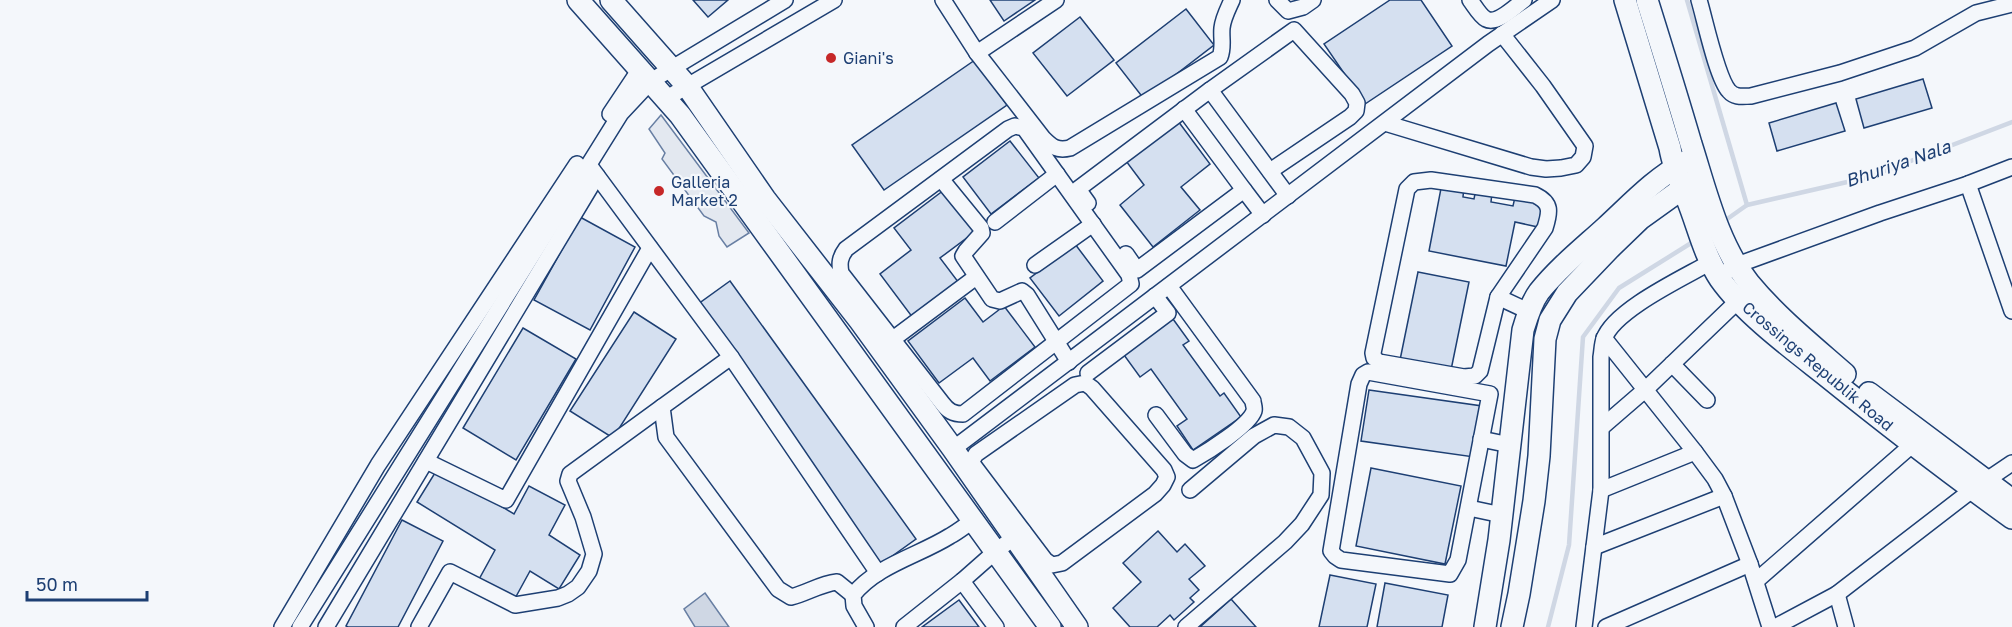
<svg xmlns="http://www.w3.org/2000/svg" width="2012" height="627" font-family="'Golos Text',sans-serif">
	<rect width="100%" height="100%" fill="#f4f7fb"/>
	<polygon fill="#e3e8f0" stroke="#687fa3" stroke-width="1.5" points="661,115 749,233 727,247 719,236 716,222 704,216 662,159 665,153 649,129"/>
	<polygon fill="#cfd7e4" stroke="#687fa3" stroke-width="1.5" points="705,593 729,627 695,627 684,609"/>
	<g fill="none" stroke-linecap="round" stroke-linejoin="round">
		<g stroke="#cfd7e4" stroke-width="4.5">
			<polyline points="1687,0 1747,205"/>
			<polyline points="1723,222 1747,205 1869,177 2012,122"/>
			<polyline points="1548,627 1569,545 1583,337 1619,288 1696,240"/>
		</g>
	</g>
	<g fill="#d5e0f0" stroke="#1d3f73" stroke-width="1.5">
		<polygon points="693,0 728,0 708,17"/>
		<polygon points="990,0 1035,0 1004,21"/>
		<polygon points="1390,0 1421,0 1452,46 1365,104 1324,44"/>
		<polygon points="1186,9 1214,45 1144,99 1116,63"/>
		<polygon points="1080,17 1114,60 1067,96 1033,53"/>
		<polygon points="975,60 1007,105 884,190 852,145"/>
		<polygon points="1923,79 1932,108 1864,128 1856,99"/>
		<polygon points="1836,103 1845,131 1777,151 1769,123"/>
		<polygon points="1178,121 1210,164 1181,187 1200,210 1153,247 1120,205 1144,185 1126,161"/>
		<polygon points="1010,141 1039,178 991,214 963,177"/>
		<polygon points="1442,183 1464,187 1463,197 1474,199 1476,189 1492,193 1491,202 1513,206 1515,197 1543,202 1538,227 1515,222 1506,266 1429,251"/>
		<polygon points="944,190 976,231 940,258 959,283 913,318 880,274 911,250 894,228"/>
		<polygon points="580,217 635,247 590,330 534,300"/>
		<polygon points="1075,244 1103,281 1059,316 1030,278"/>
		<polygon points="1418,272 1469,282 1451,370 1400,360"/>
		<polygon points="730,281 916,539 881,564 694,307"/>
		<polygon points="965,298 983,322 1004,306 1035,347 990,381 973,358 939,383 908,341"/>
		<polygon points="634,312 676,339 613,438 570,411"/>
		<polygon points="1173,319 1189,341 1183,345 1220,396 1224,393 1241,417 1193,450 1177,426 1187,419 1151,369 1140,377 1124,355"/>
		<polygon points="523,328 576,359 516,460 463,428"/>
		<polygon points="1369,390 1482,406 1474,457 1361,441"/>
		<polygon points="438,468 514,514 529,486 565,505 549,535 580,555 559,589 530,571 513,602 477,583 495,550 417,502"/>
		<polygon points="1371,468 1461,486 1445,564 1356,546"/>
		<polygon points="402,520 443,541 398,627 348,627 346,626"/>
		<polygon points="1158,531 1177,552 1185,544 1205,566 1189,579 1199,590 1190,598 1194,602 1174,620 1170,615 1157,627 1130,627 1113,608 1141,582 1123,563"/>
		<polygon points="1330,575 1376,584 1367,627 1319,627"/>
		<polygon points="1385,583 1448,595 1442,627 1377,627"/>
		<polygon points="1231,599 1256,627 1200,627"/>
		<polygon points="959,600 979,627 922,627"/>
	</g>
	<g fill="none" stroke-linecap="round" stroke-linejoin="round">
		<defs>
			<g id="street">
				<path d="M943,0L977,53L1043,138C1052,147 1057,151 1070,148L1220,57C1224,47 1221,38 1222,28C1223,18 1228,9 1232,0"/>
				<polyline points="1277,0 1288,11 1303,7 1313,0"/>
				<path d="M1470,0C1474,5 1480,16 1486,19C1497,25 1516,6 1524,0"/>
				<path d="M1699,0C1705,20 1717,78 1729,91C1735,98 1743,96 1751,96L1840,73L1915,48L1976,13L2012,4"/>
				<polyline points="977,53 1056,0"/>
				<polyline points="1210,90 1294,30 1352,94 1357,103 1356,111 1350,117 1270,171"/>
				<polyline points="667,98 834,0"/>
				<polyline points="610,114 640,69"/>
				<polyline points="1385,123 1531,167 1546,169 1561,168 1576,165 1583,157 1585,146 1543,86 1502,34"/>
				<path d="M1015,126L1024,128L1129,275L1131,284L963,414C953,414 948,411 942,403L841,273C839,263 840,257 846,249L1008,129Z"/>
				<polyline points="592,169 731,357 878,573"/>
				<polyline points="941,179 981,228 982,233 966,251 963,256 992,299 1000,301 1022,291 1027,295 1069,362"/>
				<path d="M1431,180L1535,195C1552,203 1550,212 1545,228L1498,297L1480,371L1475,376L1464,377L1379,362L1374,358L1373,353L1407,189L1414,182Z"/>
				<polyline points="1968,184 2012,311"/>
				<polyline points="1244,190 1263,215"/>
				<polyline points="1088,203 1078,189 1210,90 1288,196"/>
				<polyline points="995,222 1057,174"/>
				<polyline points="1126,254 1137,270 1244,190 1184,109"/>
				<polyline points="1035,265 1093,224"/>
				<polyline points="1719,276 1737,265 1880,213 1968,184 2012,167"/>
				<polyline points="1498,297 1528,311"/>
				<polyline points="1604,338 1695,452 1715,479 1724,496 1750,564 1770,627"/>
				<polyline points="885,345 976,277"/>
				<path d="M731,357L662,407L666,437L778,589L791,597C807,593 820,584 837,582L853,595"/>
				<polyline points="1672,364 1707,400"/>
				<polygon points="1368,372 1490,394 1458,560 1450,574 1341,560 1335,556 1331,551 1359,384 1363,375"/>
				<polyline points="1088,373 1168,313 1155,296"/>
				<polygon points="1085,383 1092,388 1164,470 1167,477 1163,485 1155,494 1062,563 1052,565 1045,560 971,462 976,454 1075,385"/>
				<path d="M1156,415L1185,454L1193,460C1207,452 1249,426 1254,411C1255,408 1253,404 1253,401L1169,286"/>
				<polyline points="1602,427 1646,389 1745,294"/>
				<polyline points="1481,439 1510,445"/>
				<polyline points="953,449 1488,44 1552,0"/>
				<polyline points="426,461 506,500 650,248"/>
				<polyline points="1601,490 1695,452"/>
				<polyline points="1469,508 1502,515"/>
				<polyline points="1594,547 1724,496"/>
				<polyline points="962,581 996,627"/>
				<polyline points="1756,581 1920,438"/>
				<polyline points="1837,594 1846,627"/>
				<polyline points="282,627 378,465 577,164"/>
				<polyline points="300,627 621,113 651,81 785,0"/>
				<polyline points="326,627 597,176"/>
				<polyline points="419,627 450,572 515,605 558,598 568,594 578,587 589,571 594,554 583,517 568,481 570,474 662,407"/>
				<path d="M866,627L854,606L853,595C877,565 918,556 950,536C959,531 966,525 974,520"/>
				<polyline points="904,627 962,581 996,551 1023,531"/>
				<polyline points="1186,627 1285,542 1302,524 1321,495 1322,473 1303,438 1289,427 1274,425 1254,436 1190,490"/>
				<path d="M1584,627L1601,490V357C1602,352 1602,344 1604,339C1614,310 1683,278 1709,263"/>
				<polyline points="1606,627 1750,564"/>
				<polyline points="1775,627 1837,594 1972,490 2012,463"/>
			</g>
			<g id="secondary">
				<polyline points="578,0 680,115 1050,627"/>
				<polyline points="611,0 687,86 765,199 860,321 953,449 1077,627"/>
				<path d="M1625,0L1670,148C1673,166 1680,182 1687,199C1698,226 1704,255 1720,279C1744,313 1791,348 1824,374C1886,424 1948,472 2012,518"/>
				<path d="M1647,0C1662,48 1677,96 1691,144C1706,191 1718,244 1749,283C1777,317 1812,345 1845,374"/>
				<polyline points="1869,393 2012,500"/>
				<path d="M1485,627L1499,540L1523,330C1527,317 1531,303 1539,292C1558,268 1583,248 1606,227C1630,205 1655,178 1685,162"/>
				<polyline points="1512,627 1519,594 1534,501 1539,456 1545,339 1550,320 1567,293 1610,248 1640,219 1693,181"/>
			</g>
		</defs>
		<use href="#street" stroke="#1d3f73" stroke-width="18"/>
		<use href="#secondary" stroke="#1d3f73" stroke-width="24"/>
		<use href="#street" stroke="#f4f7fb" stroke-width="15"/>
		<use href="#secondary" stroke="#f4f7fb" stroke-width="21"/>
	</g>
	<g fill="#c62828" stroke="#f4f7fb" stroke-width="2">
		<circle cx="831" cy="58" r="6"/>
		<circle cx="659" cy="191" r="6"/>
	</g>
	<g text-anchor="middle" stroke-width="4.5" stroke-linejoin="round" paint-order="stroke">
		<g font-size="16" fill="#1d3f73" stroke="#f4f7fb" text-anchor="start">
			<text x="843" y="64">Giani's</text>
			<text x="671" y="188">Galleria<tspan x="671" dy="18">Market 2</tspan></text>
		</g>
		<g font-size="16" fill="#1d3f73" stroke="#f4f7fb">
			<text transform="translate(1818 366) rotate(40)" y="6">Crossings Republik Road</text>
		</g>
		<g font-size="18" font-style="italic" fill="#1d3f73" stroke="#f4f7fb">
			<text transform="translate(1898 164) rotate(-19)" y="6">Bhuriya Nala</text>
		</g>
	</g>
	<path d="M27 591v9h120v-9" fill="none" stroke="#1d3f73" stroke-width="3"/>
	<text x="36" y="591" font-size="18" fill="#1d3f73" stroke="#f4f7fb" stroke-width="4.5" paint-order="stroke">50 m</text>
</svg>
